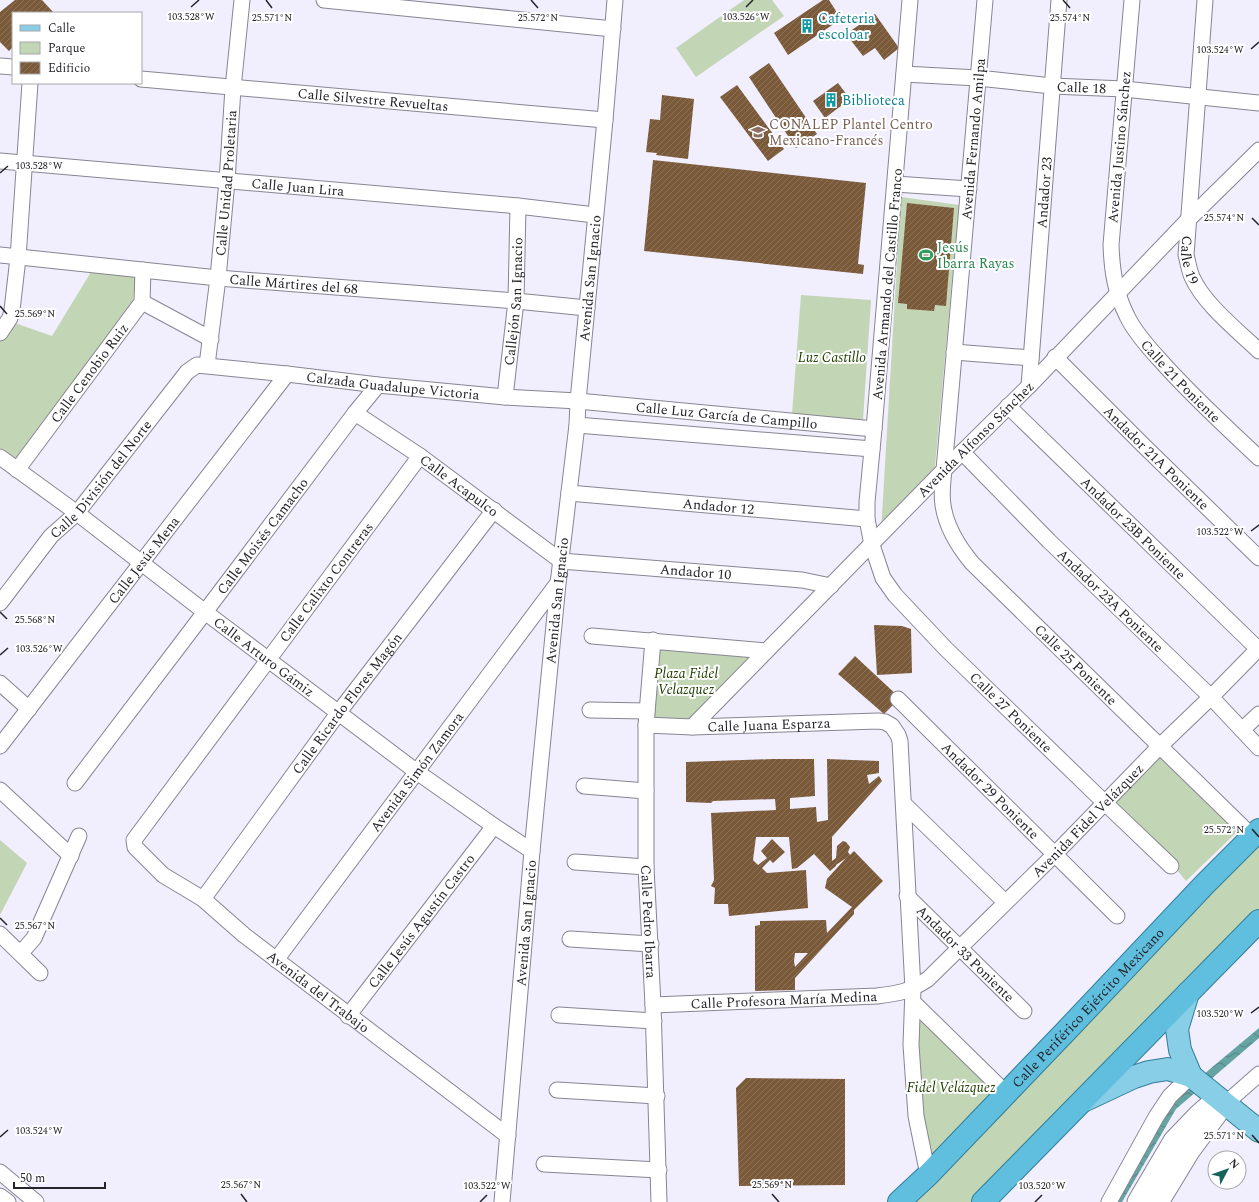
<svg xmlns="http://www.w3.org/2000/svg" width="1259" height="1202" font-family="Spectral,serif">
	<defs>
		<pattern id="water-waves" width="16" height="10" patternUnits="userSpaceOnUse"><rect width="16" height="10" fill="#66a4a3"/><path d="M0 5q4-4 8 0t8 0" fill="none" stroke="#548585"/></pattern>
		<pattern id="building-hatch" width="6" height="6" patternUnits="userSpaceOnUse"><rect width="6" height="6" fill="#7b5a3a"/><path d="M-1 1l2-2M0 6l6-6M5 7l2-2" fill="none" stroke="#8c735b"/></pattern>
	</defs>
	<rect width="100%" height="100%" fill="#f1eefe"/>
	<g fill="#c2d5b5">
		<polygon points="744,0 772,0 784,16 696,77 676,48"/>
		<polygon points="901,197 959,205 934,477 881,532"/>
		<polygon points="91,272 136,274 133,302 14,461 0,451 0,337 12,322 52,336"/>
		<polygon points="801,295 871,300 863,420 792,414"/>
		<polygon points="653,640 766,651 692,727 646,725"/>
		<polygon points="1160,747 1242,827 1186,881 1172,864 1107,803"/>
		<polygon points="1259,832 1259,917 981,1202 902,1202"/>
		<polygon points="0,840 27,863 0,915"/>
		<polygon points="915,1007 997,1087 928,1159 919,1115"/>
	</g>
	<polygon fill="url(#water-waves)" points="1259,1028 1259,1038 1176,1109 1122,1202 1113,1202 1170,1105 1210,1069"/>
	<g fill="url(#building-hatch)" fill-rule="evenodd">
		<polygon points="15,0 42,0 54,13 13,13 13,47 9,51 0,42 0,12"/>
		<polygon points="823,0 829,0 841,19 788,55 774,33"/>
		<polygon points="875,14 899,48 884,60 875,48 863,56 846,34"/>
		<polygon points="769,63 817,134 796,148 749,77"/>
		<polygon points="838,83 850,99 825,118 813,101"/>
		<polygon points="737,85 784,149 768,161 720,97"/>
		<polygon points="662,95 694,99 688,159 656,155 657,153 646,152 650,119 660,120"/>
		<polygon points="653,160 866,183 858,264 864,265 863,274 644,251"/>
		<polygon points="907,203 954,208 946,306 935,305 934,311 907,309 907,304 898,303"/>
		<polygon points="874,625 902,626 911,629 912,673 877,675"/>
		<polygon points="855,656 900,698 884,714 838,674"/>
		<path d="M773,759H814L815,796L790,798V809L816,807L817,822L828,820L827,759L879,761V773L867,775L869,784L879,776L882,781L832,837V861L836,858L837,846L843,841L846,842L850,847L848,852L850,855L854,851L883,881L854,910V914L795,978V990L755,991V926L760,925V921L826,920L827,933L852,907L825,888L827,879L846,858L836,865V866L830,871L814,854L797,868L792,869L789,837H756L753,860L758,865L767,858L761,851L772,839L785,852L773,863L770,860L762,868L767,873L806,870L808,908L729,916L728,904H714L715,888L711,886L714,880L711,813L776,810L775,799L713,801L711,803L686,802V762ZM795,953H808L795,967L794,961Z"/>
		<polygon points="746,1078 845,1079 845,1185 739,1186 736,1088"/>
	</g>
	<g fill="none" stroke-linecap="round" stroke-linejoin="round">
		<defs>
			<g id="minor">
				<polyline points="324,0 613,29"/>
				<path id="s1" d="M910,0L874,429L867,502V519L872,545L883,578L895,595L946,649L1105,803L1171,866"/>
				<path id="s2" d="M985,0L944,470C943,481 941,494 943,505C946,527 958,546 972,563L1253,837"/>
				<path id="s3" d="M1132,0L1111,245C1112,271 1115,292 1127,316C1134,331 1148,347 1160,360C1191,395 1225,426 1259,458"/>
				<path id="s4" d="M1205,0L1186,255C1188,262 1189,270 1192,277C1204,304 1237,330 1259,351"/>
				<polyline points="0,66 13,67"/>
				<path id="s5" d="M904,74L978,78L1052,86L1124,89L1259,103"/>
				<path id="s6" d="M141,79L605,120"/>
				<path id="s7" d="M0,161L518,206L595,215"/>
				<polyline points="895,184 969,189"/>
				<path id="s8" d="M0,255L218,278L516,301L587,308"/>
				<polyline points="142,302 211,339"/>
				<polyline points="0,333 10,318 12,310 18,258 30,83"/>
				<polyline points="954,352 1031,358"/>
				<path id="s9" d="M1055,357L1143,445L1259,558"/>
				<path id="s10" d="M207,365L218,278L227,181L233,88L242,0"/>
				<path id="s11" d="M1029,386L1059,0"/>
				<path id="s12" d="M505,397L516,301L518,206"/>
				<path id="s13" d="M1008,406L1259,650"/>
				<path id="s14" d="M355,413L420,456L561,561"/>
				<polyline points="577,425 872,449"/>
				<path id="s15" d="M962,452L1049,541L1211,697L1259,748"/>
				<path id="s16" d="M420,456L134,840L135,847L163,875L203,899L244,935L508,1136"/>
				<path id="s17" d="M0,457L77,513L205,612L417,772L494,826L532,851"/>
				<path id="s18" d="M17,470L142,302L143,270"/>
				<path id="s19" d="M569,493L867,519"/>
				<path id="s20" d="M561,561L802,580L831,586"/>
				<path id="s21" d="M0,603L51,536L77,513L187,372L197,365L287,374L378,385L505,397L578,401L874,429"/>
				<polyline points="592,636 766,651"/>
				<path id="s22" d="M653,640L646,725V867L653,1005L659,1202"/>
				<polyline points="0,683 29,709"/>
				<path id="s23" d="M898,699L1117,916"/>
				<polyline points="590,710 647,711"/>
				<path id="s24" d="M646,725L692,727L878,721L885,722L892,726L898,735L900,741L913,989L911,1045L916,1116L928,1175"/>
				<path id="s25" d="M692,727L944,470L1029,386L1188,220L1259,150"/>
				<polyline points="1242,730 1259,714"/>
				<path id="s26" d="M0,746L287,374"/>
				<path id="s27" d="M75,783L205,612L355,413L378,385"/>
				<polyline points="584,786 646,791"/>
				<polyline points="0,790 71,856"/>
				<polyline points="904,804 1005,902"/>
				<polyline points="575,862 646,867"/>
				<path id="s28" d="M907,896L1024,1011"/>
				<path id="s29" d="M203,899L339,712L494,510"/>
				<polyline points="0,934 40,973"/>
				<polyline points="570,939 651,944"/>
				<polyline points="21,953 34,938 79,836"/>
				<path id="s30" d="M276,960L557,584"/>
				<polyline points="913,1002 1006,1093"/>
				<path id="s31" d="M653,1005L877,996C901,993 908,992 928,979L1055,854L1160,746L1211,697L1259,648"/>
				<polyline points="559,1015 654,1021"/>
				<path id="s32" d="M348,1016L494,826"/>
				<polyline points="557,1090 657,1096"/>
				<polyline points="1225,1104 1259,1074"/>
				<polyline points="544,1164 659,1170"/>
				<polyline points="0,1172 36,1202"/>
				<polyline points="0,1196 8,1202"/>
				<path id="s33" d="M502,1202L532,851L558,584L577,425L578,401L605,120L615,0"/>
				<polyline points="1109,1202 1156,1117 1170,1096 1191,1076"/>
			</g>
			<g id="secondary">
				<polyline points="1138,1202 1174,1141 1199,1115 1218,1098"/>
				<polyline points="1158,1202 1189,1151 1217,1113"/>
			</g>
			<g id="primary">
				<polyline points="1188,993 1177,1029 1180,1050 1191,1076"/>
				<polyline points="1083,1101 1134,1077 1149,1072 1168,1069 1191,1076 1259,1131"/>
			</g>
			<g id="trunk">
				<path id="s34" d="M899,1202L928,1175L1067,1030L1205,884L1259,830"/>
				<polyline points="983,1202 1259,921"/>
			</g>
		</defs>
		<use href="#minor" stroke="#878593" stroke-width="17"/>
		<use href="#secondary" stroke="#878593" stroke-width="23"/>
		<use href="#primary" stroke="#317e99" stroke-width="24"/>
		<use href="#trunk" stroke="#317e99" stroke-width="24"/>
		<use href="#minor" stroke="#fff" stroke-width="15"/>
		<use href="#secondary" stroke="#fff" stroke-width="21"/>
		<use href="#primary" stroke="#88cee6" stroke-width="22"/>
		<use href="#trunk" stroke="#60bede" stroke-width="22"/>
	</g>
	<path fill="none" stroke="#25242a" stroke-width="1.5" d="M266,0L272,8M531,0L538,8M1063,0L1070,8M191,7L199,0M746,7L753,0M1251,49L1259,42M0,173L8,166M1252,218L1259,225M0,306L7,314M1251,531L1259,525M0,612L7,619M0,655L8,648M1252,829L1259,837M0,918L7,925M1251,1013L1259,1007M1252,1135L1259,1143M0,1137L8,1130M241,1194L247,1202M772,1194L779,1202M480,1202L487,1195M1035,1202L1042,1195"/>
	<defs>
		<symbol id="building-bare" viewBox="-9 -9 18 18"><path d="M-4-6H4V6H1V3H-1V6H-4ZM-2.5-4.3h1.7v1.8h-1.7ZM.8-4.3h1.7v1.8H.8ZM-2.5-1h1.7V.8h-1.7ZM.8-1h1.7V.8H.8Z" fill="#0f9aa8" stroke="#fff" stroke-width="2.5" paint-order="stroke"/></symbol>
		<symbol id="school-bare" viewBox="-9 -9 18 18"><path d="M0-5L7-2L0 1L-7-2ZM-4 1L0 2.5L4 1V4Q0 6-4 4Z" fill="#8d6e63" stroke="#fff" stroke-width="2.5" paint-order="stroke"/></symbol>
		<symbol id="stadium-bare" viewBox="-9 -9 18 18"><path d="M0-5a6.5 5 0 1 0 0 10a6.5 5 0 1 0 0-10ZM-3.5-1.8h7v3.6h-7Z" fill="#2e9e5b" stroke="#fff" stroke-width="2.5" paint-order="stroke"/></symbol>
	</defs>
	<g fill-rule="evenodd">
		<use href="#building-bare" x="797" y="16" width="20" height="20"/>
		<use href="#building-bare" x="821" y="90" width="20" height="20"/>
		<use href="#school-bare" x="748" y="122" width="20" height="20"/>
		<use href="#stadium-bare" x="916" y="245" width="20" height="20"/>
	</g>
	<g text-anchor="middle" stroke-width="4" stroke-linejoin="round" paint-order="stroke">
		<g font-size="14" fill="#0d838f" stroke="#fff" text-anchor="start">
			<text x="818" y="23">Cafeteria<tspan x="818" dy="16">escoloar</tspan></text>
			<text x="842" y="105">Biblioteca</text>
		</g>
		<g font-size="14" fill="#25242a" stroke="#fff">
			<text dy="5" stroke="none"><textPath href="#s5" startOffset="178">Calle 18</textPath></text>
			<text dy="5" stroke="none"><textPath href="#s6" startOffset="233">Calle Silvestre Revueltas</textPath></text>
			<text transform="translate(973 139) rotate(-85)" y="5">Avenida Fernando Amilpa</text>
			<text transform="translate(1119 147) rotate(-85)" y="5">Avenida Justino Sánchez</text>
			<text dy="5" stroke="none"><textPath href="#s10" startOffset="183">Calle Unidad Proletaria</textPath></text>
			<text dy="5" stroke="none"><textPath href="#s7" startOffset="299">Calle Juan Lira</textPath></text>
			<text dy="5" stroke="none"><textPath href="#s11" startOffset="194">Andador 23</textPath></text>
			<text dy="5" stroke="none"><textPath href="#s4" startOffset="261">Calle 19</textPath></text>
			<text dy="5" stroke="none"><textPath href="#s33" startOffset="928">Avenida San Ignacio</textPath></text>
			<text dy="5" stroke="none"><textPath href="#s8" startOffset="295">Calle Mártires del 68</textPath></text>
			<text transform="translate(887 284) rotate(-85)" y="5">Avenida Armando del Castillo Franco</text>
			<text dy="5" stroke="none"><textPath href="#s12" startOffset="96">Callejón San Ignacio</textPath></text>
			<text dy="5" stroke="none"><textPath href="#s18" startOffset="121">Calle Cenobio Ruiz</textPath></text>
			<text dy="5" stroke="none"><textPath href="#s3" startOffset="404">Calle 21 Poniente</textPath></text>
			<text dy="5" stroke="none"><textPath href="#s21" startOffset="507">Calzada Guadalupe Victoria</textPath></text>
			<text dy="5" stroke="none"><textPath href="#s21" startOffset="842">Calle Luz García de Campillo</textPath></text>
			<text dy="5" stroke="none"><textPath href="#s25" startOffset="404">Avenida Alfonso Sánchez</textPath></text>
			<text dy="5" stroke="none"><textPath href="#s9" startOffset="143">Andador 21A Poniente</textPath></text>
			<text dy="5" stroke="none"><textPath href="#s21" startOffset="160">Calle División del Norte</textPath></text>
			<text dy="5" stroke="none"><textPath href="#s14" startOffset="127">Calle Acapulco</textPath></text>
			<text dy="5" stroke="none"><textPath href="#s19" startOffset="150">Andador 12</textPath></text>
			<text dy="5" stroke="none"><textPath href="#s13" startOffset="175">Andador 23B Poniente</textPath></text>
			<text dy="5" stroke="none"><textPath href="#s27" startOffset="310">Calle Moisés Camacho</textPath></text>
			<text dy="5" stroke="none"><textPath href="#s26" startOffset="235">Calle Jesús Mena</textPath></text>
			<text dy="5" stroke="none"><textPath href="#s20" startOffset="135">Andador 10</textPath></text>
			<text transform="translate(326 582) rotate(-53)" y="5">Calle Calixto Contreras</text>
			<text dy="5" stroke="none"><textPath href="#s15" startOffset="210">Andador 23A Poniente</textPath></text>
			<text dy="5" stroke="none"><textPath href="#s33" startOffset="604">Avenida San Ignacio</textPath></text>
			<text dy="5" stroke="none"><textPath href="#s17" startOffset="331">Calle Arturo Gámiz</textPath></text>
			<text dy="5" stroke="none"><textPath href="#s2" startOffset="718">Calle 25 Poniente</textPath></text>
			<text dy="5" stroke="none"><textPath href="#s29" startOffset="243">Calle Ricardo Flores Magón</textPath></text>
			<text dy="5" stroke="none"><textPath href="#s1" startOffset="768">Calle 27 Poniente</textPath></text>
			<text dy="5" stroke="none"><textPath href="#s24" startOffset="123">Calle Juana Esparza</textPath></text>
			<text dy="5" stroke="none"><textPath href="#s30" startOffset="235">Avenida Simón Zamora</textPath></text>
			<text dy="5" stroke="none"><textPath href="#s23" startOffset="130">Andador 29 Poniente</textPath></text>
			<text dy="5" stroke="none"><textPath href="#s31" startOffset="504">Avenida Fidel Velázquez</textPath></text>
			<text dy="5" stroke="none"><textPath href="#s32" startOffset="120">Calle Jesús Agustín Castro</textPath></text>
			<text dy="5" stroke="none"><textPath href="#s22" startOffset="282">Calle Pedro Ibarra</textPath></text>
			<text dy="5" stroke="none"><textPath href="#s33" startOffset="280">Avenida San Ignacio</textPath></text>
			<text dy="5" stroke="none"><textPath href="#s28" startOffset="82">Andador 33 Poniente</textPath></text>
			<text dy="5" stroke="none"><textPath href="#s16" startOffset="720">Avenida del Trabajo</textPath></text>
			<text dy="5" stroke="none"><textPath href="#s31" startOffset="131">Calle Profesora María Medina</textPath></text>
			<text dy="5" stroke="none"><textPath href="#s34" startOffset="271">Calle Periférico Ejército Mexicano</textPath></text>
		</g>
		<g font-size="14" fill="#785e54" stroke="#fff" text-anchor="start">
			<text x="769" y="129">CONALEP Plantel Centro<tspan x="769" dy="16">Mexicano-Francés</tspan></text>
		</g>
		<g font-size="14" fill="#27864d" stroke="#fff" text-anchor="start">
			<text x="937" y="252">Jesús<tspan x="937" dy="16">Ibarra Rayas</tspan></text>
		</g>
		<g font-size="14" font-style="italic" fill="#213e00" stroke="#fff">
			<text x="832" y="362">Luz Castillo</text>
			<text x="686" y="678">Plaza Fidel<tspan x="686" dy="16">Velazquez</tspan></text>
			<text x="951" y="1092">Fidel Velázquez</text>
		</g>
	</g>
	<g font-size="10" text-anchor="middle" fill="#25242a" stroke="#fff" stroke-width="4" stroke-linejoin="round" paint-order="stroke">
		<text x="191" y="20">103.528°W</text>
		<text x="746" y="20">103.526°W</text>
		<text x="272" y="21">25.571°N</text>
		<text x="538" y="21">25.572°N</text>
		<text x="1070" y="21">25.574°N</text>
		<text x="1220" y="53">103.524°W</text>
		<text x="39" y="169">103.528°W</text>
		<text x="1224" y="221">25.574°N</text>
		<text x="35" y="317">25.569°N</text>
		<text x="1220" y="535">103.522°W</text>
		<text x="35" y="623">25.568°N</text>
		<text x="39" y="652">103.526°W</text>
		<text x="1224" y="833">25.572°N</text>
		<text x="35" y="929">25.567°N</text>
		<text x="1220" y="1017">103.520°W</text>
		<text x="39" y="1134">103.524°W</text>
		<text x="1224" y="1139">25.571°N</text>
		<text x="241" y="1188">25.567°N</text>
		<text x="772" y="1188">25.569°N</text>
		<text x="487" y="1189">103.522°W</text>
		<text x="1042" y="1189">103.520°W</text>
	</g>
	<rect x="12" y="12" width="130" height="72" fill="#ffffff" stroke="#a8a7aa"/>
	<rect x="20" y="25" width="20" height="6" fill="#88cee6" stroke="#a8a7aa"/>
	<text x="48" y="32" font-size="12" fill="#25242a">Calle</text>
	<rect x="20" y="42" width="20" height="12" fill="#c2d5b5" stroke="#a8a7aa"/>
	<text x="48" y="52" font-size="12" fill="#25242a">Parque</text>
	<rect x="20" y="62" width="20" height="12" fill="url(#building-hatch)" stroke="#a8a7aa"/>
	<text x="48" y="72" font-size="12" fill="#25242a">Edificio</text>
	<g transform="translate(1227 1170) rotate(49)"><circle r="19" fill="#ffffff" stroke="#a8a7aa"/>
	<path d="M0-3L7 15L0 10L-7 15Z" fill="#15635d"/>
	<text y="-6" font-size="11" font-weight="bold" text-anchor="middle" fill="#25242a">N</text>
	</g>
	<path d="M14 1182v6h91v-6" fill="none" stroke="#25242a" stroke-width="2"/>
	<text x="20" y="1182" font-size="12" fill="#25242a" stroke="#ffffff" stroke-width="3" paint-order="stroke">50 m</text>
</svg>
